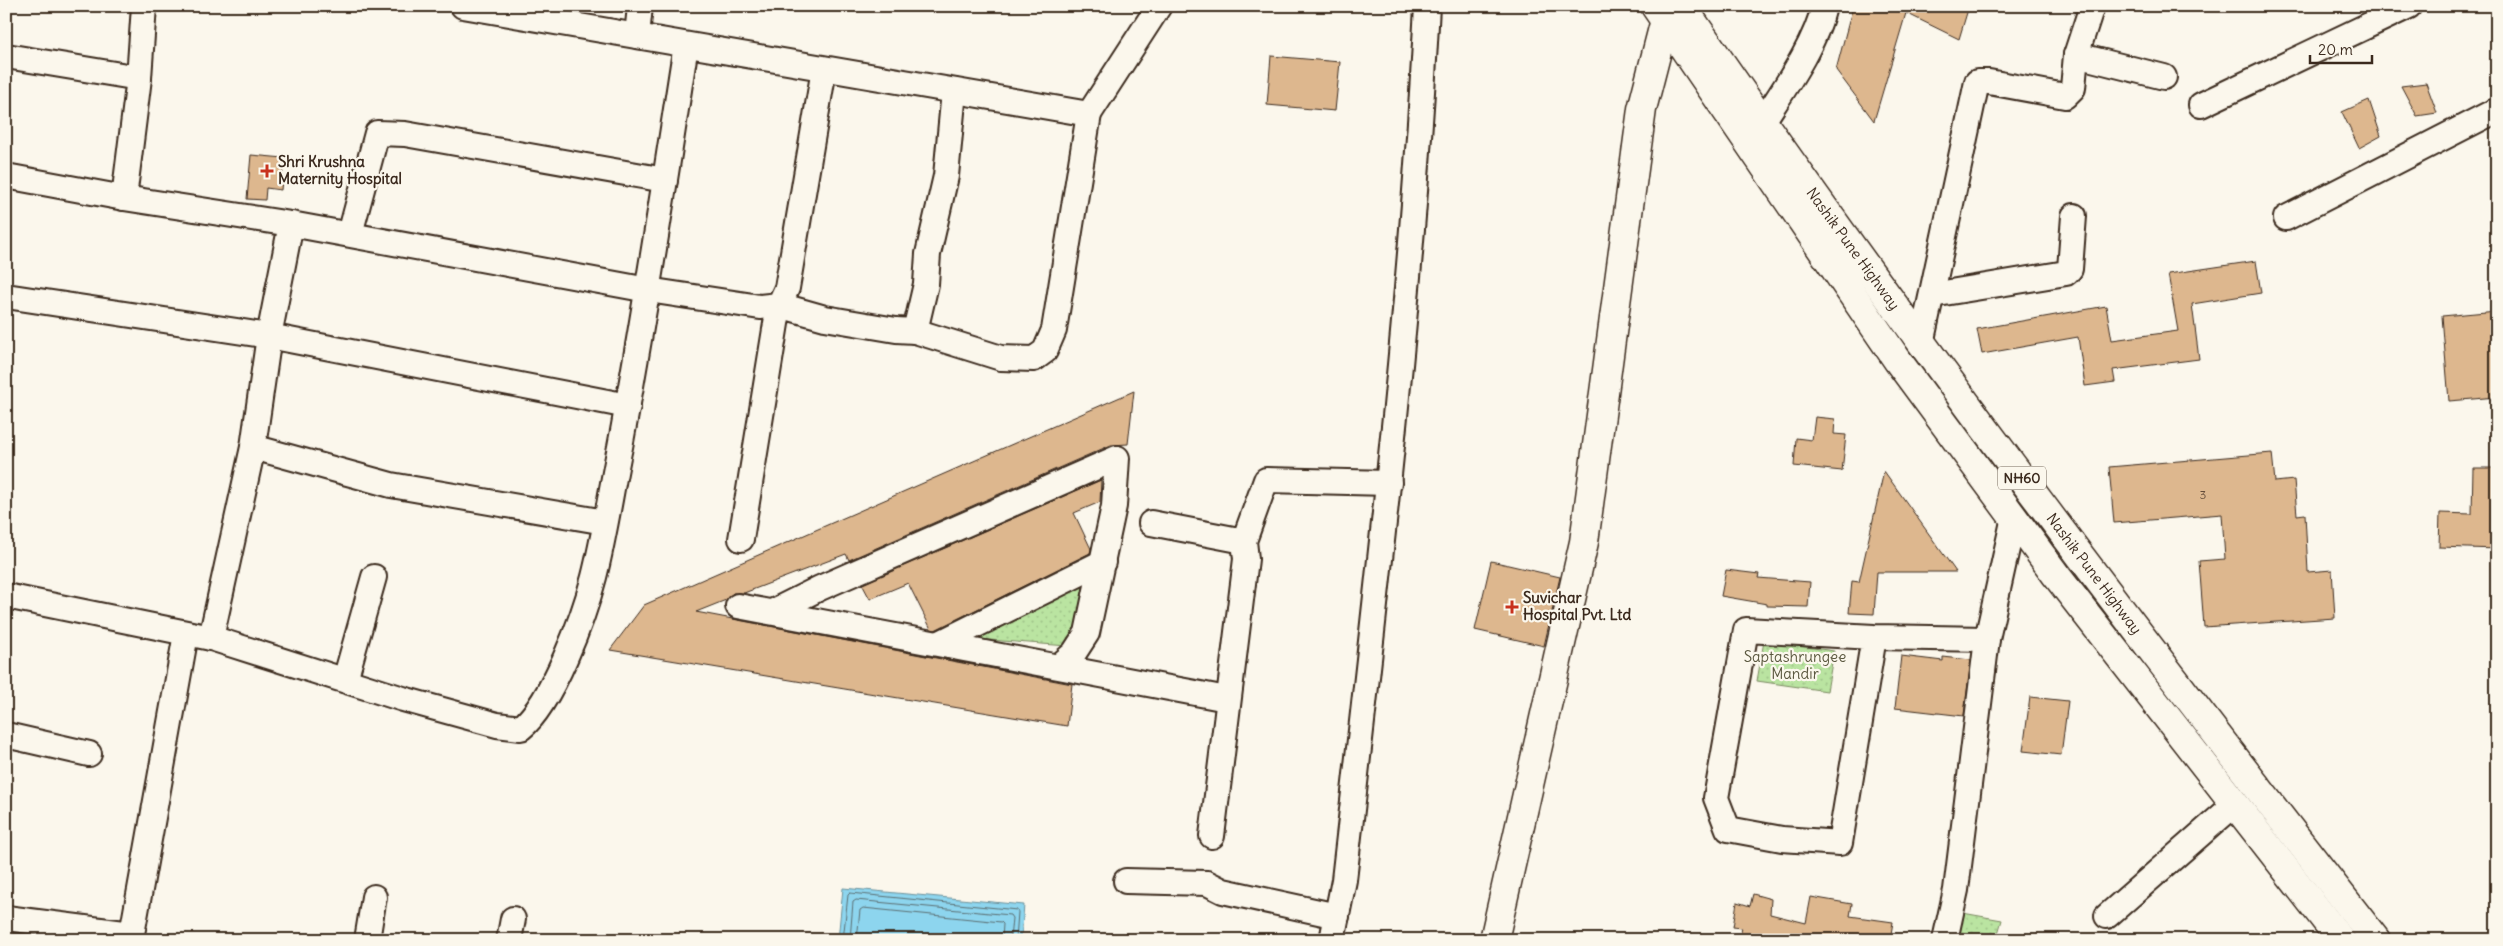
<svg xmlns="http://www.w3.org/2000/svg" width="2503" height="946" font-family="Delius,sans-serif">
	<defs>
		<pattern id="park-dots" width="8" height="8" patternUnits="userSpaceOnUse" patternTransform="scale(1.25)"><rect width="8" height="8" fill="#bae4a1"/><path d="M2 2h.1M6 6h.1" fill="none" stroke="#a1c48a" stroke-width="1.8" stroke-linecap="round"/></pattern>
	</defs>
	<rect width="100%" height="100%" fill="#fbf7ec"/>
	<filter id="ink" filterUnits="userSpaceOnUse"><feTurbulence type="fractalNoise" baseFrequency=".02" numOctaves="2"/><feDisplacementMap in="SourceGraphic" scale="10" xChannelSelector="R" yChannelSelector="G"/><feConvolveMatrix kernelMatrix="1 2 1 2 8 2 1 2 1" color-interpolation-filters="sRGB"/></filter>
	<g filter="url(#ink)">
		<g fill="url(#park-dots)" stroke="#7a8760">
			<polygon points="1098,575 1079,639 1068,646 963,638"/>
			<polygon points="1764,641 1834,651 1827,691 1757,681"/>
			<polygon points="1957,912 2002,920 1996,940 1952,940"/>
		</g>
		<polygon fill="#8dd5ee" stroke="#6c919b" points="843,888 1024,905 1021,940 838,940"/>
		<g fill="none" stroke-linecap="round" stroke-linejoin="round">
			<g stroke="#5c6e71" stroke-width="1">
				<polyline points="843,940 848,895 850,893 1017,910 1018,912 1016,940"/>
				<polyline points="850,940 853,902 856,900 1010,915 1012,918 1010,940"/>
				<polyline points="857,940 860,910 863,908 1001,922 1003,924 1002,940"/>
			</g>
		</g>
		<g fill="#ddb78e" stroke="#3b2a1e">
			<polygon points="1853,6 1969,6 1959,39 1906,13 1874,121 1836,70"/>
			<polygon points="1271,56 1340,62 1335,111 1267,105"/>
			<polygon points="2426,83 2437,113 2417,116 2401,86"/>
			<polygon points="2369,100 2381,136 2359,148 2342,112"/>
			<polygon points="251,155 284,158 281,190 266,188 265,200 247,199"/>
			<polygon points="2256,261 2261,293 2192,304 2199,359 2113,370 2115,382 2085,386 2078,337 1982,354 1977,329 2106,306 2112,340 2178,331 2168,274"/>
			<polygon points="2497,311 2497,397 2449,401 2442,316"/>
			<polygon points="1134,391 1128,444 1111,445 849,560 846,554 744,593 733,593 726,600 696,612 1072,684 1067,726 610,650 644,605"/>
			<polygon points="1815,417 1835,419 1834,434 1846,435 1842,471 1794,466 1796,438 1812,440"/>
			<polygon points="2272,453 2275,482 2294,480 2297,515 2305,514 2308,572 2332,570 2335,618 2204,627 2199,561 2225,559 2222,514 2114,523 2109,467"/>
			<polygon points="2473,468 2497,468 2497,549 2439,547 2440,513 2472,514"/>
			<polygon points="1884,471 1956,572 1877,572 1874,614 1849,613 1852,581 1859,582"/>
			<polygon points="1101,480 1100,502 1074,513 1091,549 1090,553 935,630 931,629 908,583 870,599 862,584"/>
			<polygon points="1491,561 1560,577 1544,646 1475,630"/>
			<polygon points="1726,570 1759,574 1758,578 1810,582 1808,607 1767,606 1767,604 1721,596"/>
			<polygon points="1901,656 1943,661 1943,657 1971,660 1964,716 1895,708"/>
			<polygon points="2030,697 2068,701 2061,755 2023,751"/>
			<polygon points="1753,894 1771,899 1770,914 1806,923 1811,897 1852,904 1850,916 1893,922 1890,940 1739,940 1742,928 1733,927 1737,902 1750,906"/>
		</g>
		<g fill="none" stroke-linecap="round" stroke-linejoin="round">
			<defs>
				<g id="street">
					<polyline points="463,6 1089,114 1159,6"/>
					<polyline points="637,36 640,6"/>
					<polyline points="2076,55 2164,77"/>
					<polyline points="6,56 139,78"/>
					<polyline points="2201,105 2409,6"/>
					<path d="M1762,123C1783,90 1816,44 1824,6"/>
					<polyline points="6,176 124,198 291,224 269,336 6,296"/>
					<polyline points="124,198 139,78 144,6"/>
					<polyline points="2286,218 2497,110"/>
					<polyline points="291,224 648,290 760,307 779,305 787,288 824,69"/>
					<polyline points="350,234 377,133 405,134 665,180"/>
					<polyline points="1932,295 2066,273 2070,269 2074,216"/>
					<polyline points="915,331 926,284 928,254 946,176 954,91"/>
					<polyline points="1921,344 1977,82 1989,82 2065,96 2073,88 2076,55 2092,6"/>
					<polyline points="253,447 391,485 605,522"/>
					<polyline points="1151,523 1244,541"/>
					<polyline points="741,539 779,305 825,318 896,330 915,331 1001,358 1034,359 1045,351 1054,330 1089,114"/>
					<path d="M6,596L211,638L403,699L497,725L521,728C552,703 584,616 594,577C605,534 611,490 620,447C645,314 665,179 686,45"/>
					<polyline points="738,606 1227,699"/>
					<polyline points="772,612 820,588 1117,458 1114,506 1087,633 1074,653 1059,666"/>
					<polyline points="1874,637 1840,843 1782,839 1728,829 1716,798 1746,630 1874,637 1987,639"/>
					<polyline points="211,638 253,447 269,336 628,406"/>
					<polyline points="940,643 1103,562"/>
					<polyline points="345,680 374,577"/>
					<polyline points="6,735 89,754"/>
					<polyline points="1212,836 1246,559 1244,541 1266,480 1389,483"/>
					<polyline points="1126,881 1207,883 1223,891 1337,916"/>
					<polyline points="2107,916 2235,804"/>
					<polyline points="6,918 132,934 186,634"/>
					<polyline points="367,940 374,897"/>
					<polyline points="509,940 513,919"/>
					<path d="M1332,940L1344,880C1377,589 1412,299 1427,6"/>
					<polyline points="1945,940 1956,890 1987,639 2014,517"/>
				</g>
				<polyline id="secondary" points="1494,940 1584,542 1642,109 1665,20"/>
				<g id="highway">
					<polyline points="1655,6 1898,361 2056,575 2341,940"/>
					<path d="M1682,6C1902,326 2137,634 2376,940"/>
				</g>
			</defs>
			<use href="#street" stroke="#3b2a1e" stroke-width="28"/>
			<use href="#secondary" stroke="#3b2a1e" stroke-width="31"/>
			<use href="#highway" stroke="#3b2a1e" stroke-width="31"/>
			<use href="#street" stroke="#fbf7ec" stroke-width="24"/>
			<use href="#secondary" stroke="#fbf7ec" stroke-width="28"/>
			<use href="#highway" stroke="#fbf7ec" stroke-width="28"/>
		</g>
	</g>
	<g fill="#c8321e" stroke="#fbf7ec" stroke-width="2">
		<path d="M264.5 163.5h5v5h5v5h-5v5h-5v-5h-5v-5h5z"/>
		<path d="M1509.5 599.5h5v5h5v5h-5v5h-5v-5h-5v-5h5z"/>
	</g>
	<g text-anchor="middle" stroke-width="4.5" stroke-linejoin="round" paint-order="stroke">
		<g font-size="12" fill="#644d3a">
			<text x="2203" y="499">3</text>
		</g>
		<rect fill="#fbf7ec" stroke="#75685c" stroke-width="1" x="1998" y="466.5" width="48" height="23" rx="4"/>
		<g font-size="14" font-weight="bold" fill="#3b2a1e">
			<text x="2022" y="483">NH60</text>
		</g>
		<g font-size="15" font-weight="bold" fill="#3b2a1e" stroke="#fbf7ec" text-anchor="start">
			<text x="278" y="167">Shri Krushna<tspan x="278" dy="17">Maternity Hospital</tspan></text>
			<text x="1523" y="603">Suvichar<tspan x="1523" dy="17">Hospital Pvt. Ltd</tspan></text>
		</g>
		<g font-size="15" fill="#3b2a1e" stroke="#fbf7ec">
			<text transform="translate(1853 249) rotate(54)" y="5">Nashik Pune Highway</text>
			<text transform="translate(2094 574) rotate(53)" y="5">Nashik Pune Highway</text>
		</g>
		<g font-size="15" fill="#5b583f" stroke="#fbf7ec">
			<text x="1795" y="662">Saptashrungee<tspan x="1795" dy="17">Mandir</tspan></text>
		</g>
	</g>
	<rect width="2503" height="946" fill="none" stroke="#fbf7ec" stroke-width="25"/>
	<rect x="12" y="12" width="2478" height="921" fill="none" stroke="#3b2a1e" stroke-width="2" filter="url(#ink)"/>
	<path d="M2310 55v8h62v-8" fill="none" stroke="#3b2a1e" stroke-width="2.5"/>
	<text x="2318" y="55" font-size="15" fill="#3b2a1e" stroke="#fbf7ec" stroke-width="4" paint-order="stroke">20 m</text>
</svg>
